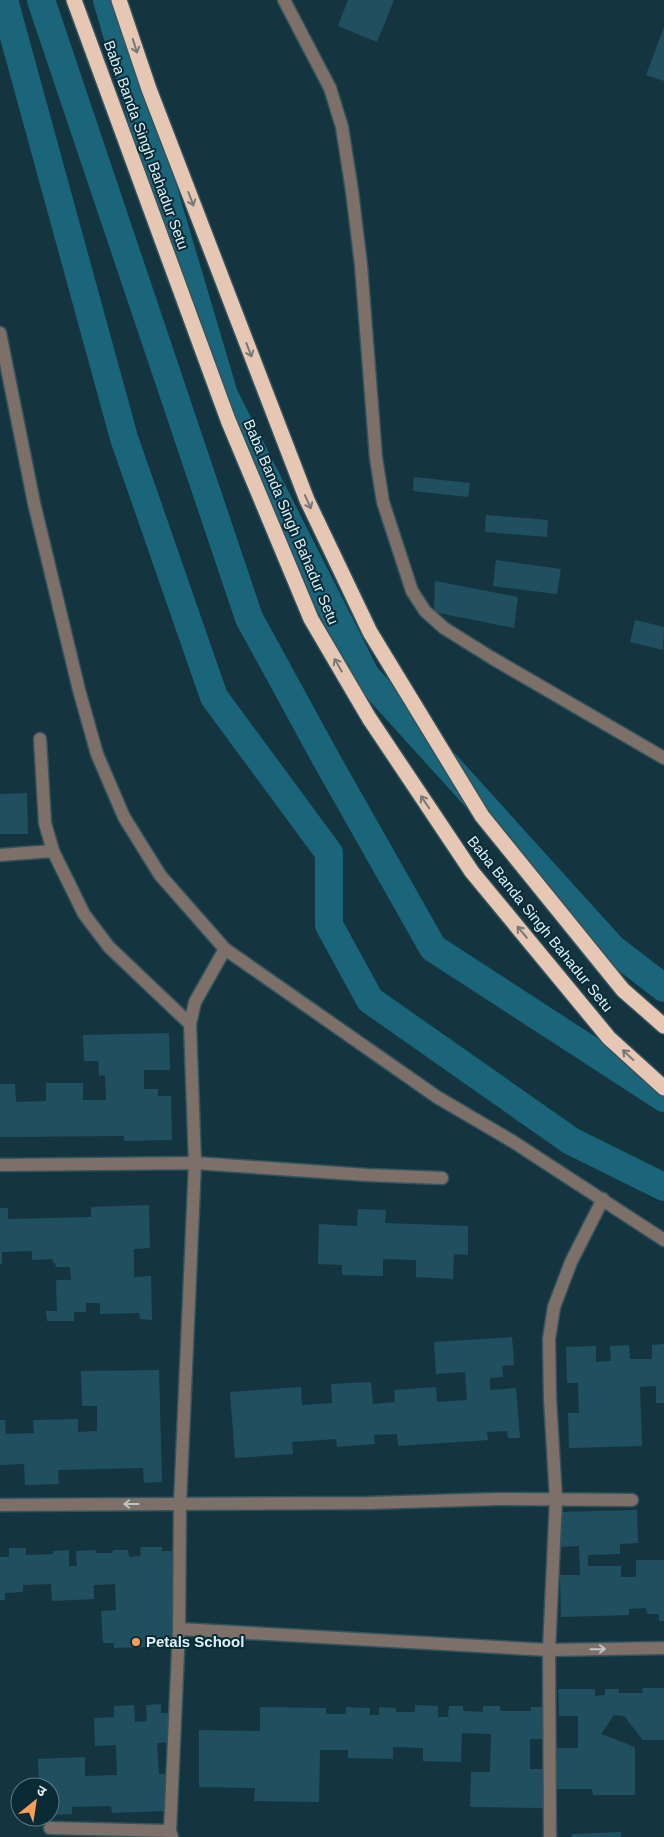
<svg xmlns="http://www.w3.org/2000/svg" width="664" height="1837" font-family="Arial,'Noto Sans Devanagari',sans-serif">
	<rect width="100%" height="100%" fill="#143540"/>
	<g fill="none" stroke-linecap="round" stroke-linejoin="round">
		<g stroke="#1b657a" stroke-width="28">
			<polyline points="4,0 124,438 214,697 329,853 329,925 370,1000 571,1141 664,1187"/>
			<polyline points="41,0 249,618 326,759 433,948 664,1098"/>
			<polyline points="107,0 224,395 366,676 612,948 664,988"/>
		</g>
	</g>
	<g fill="#20505f">
		<polygon points="348,0 394,0 377,42 338,26"/>
		<polygon points="664,27 664,81 646,75"/>
		<polygon points="414,477 470,483 468,497 413,491"/>
		<polygon points="486,515 548,520 547,537 485,532"/>
		<polygon points="496,560 561,569 557,594 493,586"/>
		<polygon points="435,581 518,597 514,628 434,612"/>
		<polygon points="635,620 664,627 663,650 630,642"/>
		<polygon points="27,793 28,834 0,834 0,794"/>
		<polygon points="169,1033 170,1070 144,1070 144,1089 158,1089 158,1096 171,1096 172,1140 124,1141 124,1136 0,1137 0,1084 15,1084 16,1102 46,1101 46,1083 83,1083 83,1100 106,1100 105,1075 99,1076 98,1061 84,1061 83,1035"/>
		<polygon points="149,1205 150,1248 134,1249 134,1277 151,1276 152,1320 140,1319 139,1313 100,1314 100,1303 86,1303 86,1312 74,1312 74,1321 47,1321 46,1311 57,1311 56,1280 71,1280 70,1267 56,1267 55,1263 53,1263 53,1259 32,1260 32,1251 2,1252 2,1264 0,1264 0,1208 8,1208 8,1219 91,1217 91,1207"/>
		<polygon points="358,1209 386,1210 385,1223 468,1226 468,1255 454,1254 453,1279 416,1277 416,1260 383,1259 383,1276 342,1275 342,1265 318,1264 319,1224 357,1226"/>
		<polygon points="512,1337 514,1365 502,1366 503,1377 490,1378 490,1390 516,1388 520,1438 508,1438 507,1431 487,1432 488,1440 398,1446 397,1434 374,1435 375,1444 337,1447 336,1439 292,1442 293,1454 235,1458 230,1392 301,1387 302,1405 332,1403 331,1384 371,1382 373,1404 395,1402 394,1390 436,1387 437,1402 467,1400 465,1372 436,1374 434,1342"/>
		<polygon points="664,1344 664,1403 656,1403 656,1386 640,1387 642,1446 569,1448 568,1413 579,1413 578,1383 567,1383 566,1347 596,1346 596,1362 611,1361 610,1346 629,1345 630,1359 652,1359 652,1345"/>
		<polygon points="159,1370 162,1482 144,1483 143,1468 58,1470 59,1484 25,1485 24,1464 0,1465 0,1420 5,1420 6,1434 34,1433 33,1420 78,1419 78,1432 97,1431 97,1406 82,1406 81,1371"/>
		<polygon points="637,1510 638,1543 620,1544 620,1554 588,1555 588,1566 621,1566 621,1577 636,1577 636,1560 664,1560 664,1621 659,1621 659,1614 647,1614 646,1608 629,1609 629,1615 561,1617 560,1575 580,1575 579,1546 558,1547 557,1512"/>
		<polygon points="140,1547 162,1547 162,1551 172,1551 176,1646 114,1648 114,1643 103,1643 101,1611 116,1610 115,1584 94,1585 94,1599 52,1601 51,1584 23,1585 23,1592 5,1593 5,1600 0,1600 0,1557 9,1557 9,1548 26,1548 26,1555 53,1554 53,1551 69,1550 69,1566 77,1566 76,1551 96,1550 96,1553 112,1553 113,1550 128,1550 129,1557 141,1556"/>
		<polygon points="642,1688 664,1688 664,1740 643,1740 624,1716 614,1715 601,1734 635,1747 635,1795 593,1795 592,1789 556,1789 556,1748 578,1748 578,1716 559,1716 558,1689 595,1689 595,1696 605,1695 605,1689 619,1689 619,1693 643,1693"/>
		<polygon points="161,1704 161,1713 174,1713 173,1742 157,1743 159,1774 166,1774 167,1811 112,1813 111,1806 72,1807 72,1814 50,1815 50,1787 39,1787 38,1759 85,1757 85,1776 117,1775 116,1745 95,1746 94,1718 114,1717 114,1706 134,1705 135,1722 147,1721 146,1705"/>
		<polygon points="415,1705 438,1706 438,1717 448,1717 449,1706 463,1706 463,1711 483,1712 483,1706 500,1706 500,1711 531,1711 531,1707 544,1707 543,1739 530,1739 530,1769 543,1769 543,1808 470,1807 471,1772 490,1772 491,1734 462,1733 461,1762 423,1761 423,1748 393,1747 393,1759 348,1758 348,1750 320,1750 319,1802 254,1801 255,1788 199,1787 199,1730 260,1731 260,1707 326,1708 326,1714 346,1714 346,1707 370,1708 370,1715 379,1715 379,1707 396,1708 396,1712 415,1712"/>
		<polygon points="621,1832 621,1837 572,1837 572,1834"/>
	</g>
	<g fill="none" stroke-linecap="round" stroke-linejoin="round">
		<defs>
			<g id="street">
				<polyline points="284,0 330,88 342,127 352,191 361,265 376,458 383,502 412,591 425,611 444,628 492,658 664,758"/>
				<polyline points="0,333 34,503 79,690 97,754 124,817 160,875 225,949 437,1097 512,1141 664,1240"/>
				<polyline points="40,739 45,823 53,851 84,914 109,947 190,1024"/>
				<polyline points="0,855 53,851"/>
				<polyline points="0,1165 195,1163 367,1175 442,1178"/>
				<polyline points="0,1505 369,1503 497,1499 632,1500"/>
				<polyline points="179,1629 549,1650 664,1648"/>
				<polyline points="50,1828 170,1831"/>
				<polyline points="172,1837 170,1831 179,1629 180,1504 195,1163 190,1024 195,1002 225,949"/>
				<polyline points="550,1837 549,1650 556,1499 550,1399 549,1339 554,1307 571,1262 603,1199"/>
			</g>
			<g id="highway">
				<polyline points="74,0 228,420 311,619 369,718 472,872 609,1038 664,1088"/>
				<polyline points="119,0 149,89 307,500 370,632 482,816 623,990 664,1026"/>
			</g>
		</defs>
		<use href="#street" stroke="#34535d" stroke-width="15"/>
		<use href="#highway" stroke="#34535d" stroke-width="18"/>
		<use href="#street" stroke="#7c7068" stroke-width="12"/>
		<use href="#highway" stroke="#e5c7b4" stroke-width="15"/>
	</g>
	<defs><path id="oneway-shaft" d="M-6 0H5M1.5-3L5.5 0L1.5 3" fill="none" stroke-width="1.6" stroke-linecap="round" stroke-linejoin="round" transform="scale(1.25)"/></defs>
	<g stroke="#777974">
		<use href="#oneway-shaft" transform="translate(135 46) rotate(72)"/>
		<use href="#oneway-shaft" transform="translate(191 199) rotate(69)"/>
		<use href="#oneway-shaft" transform="translate(249 350) rotate(69)"/>
		<use href="#oneway-shaft" transform="translate(308 502) rotate(66)"/>
		<use href="#oneway-shaft" transform="translate(338 665) rotate(-120)"/>
		<use href="#oneway-shaft" transform="translate(425 802) rotate(-124)"/>
		<use href="#oneway-shaft" transform="translate(522 932) rotate(-130)"/>
		<use href="#oneway-shaft" transform="translate(628 1055) rotate(-137)"/>
	</g>
	<g stroke="#bcc4c6">
		<use href="#oneway-shaft" transform="translate(131 1504) rotate(180)"/>
		<use href="#oneway-shaft" transform="translate(598 1649) rotate(-1)"/>
	</g>
	<circle fill="#fe9c57" stroke="#092b35" stroke-width="2" cx="136" cy="1642" r="5"/>
	<g text-anchor="middle" stroke-width="4" stroke-linejoin="round" paint-order="stroke">
		<g font-size="15" fill="#dff1f8" stroke="#092b35">
			<text transform="translate(146 145) rotate(70)" y="5">Baba Banda Singh Bahadur Setu</text>
			<text transform="translate(291 522) rotate(67)" y="5">Baba Banda Singh Bahadur Setu</text>
			<text transform="translate(540 924) rotate(51)" y="5">Baba Banda Singh Bahadur Setu</text>
		</g>
		<g font-size="15" font-weight="bold" fill="#dff1f8" stroke="#092b35" text-anchor="start">
			<text x="146" y="1647">Petals School</text>
		</g>
	</g>
	<g transform="translate(35 1802) rotate(30)"><circle r="24" fill="#092b35" stroke="#5f7a83"/>
	<path d="M0-4L9 19L0 12L-9 19Z" fill="#fe9c57"/>
	<text y="-8" font-size="14" font-weight="bold" text-anchor="middle" fill="#dff1f8">उ</text>
	</g>
</svg>
